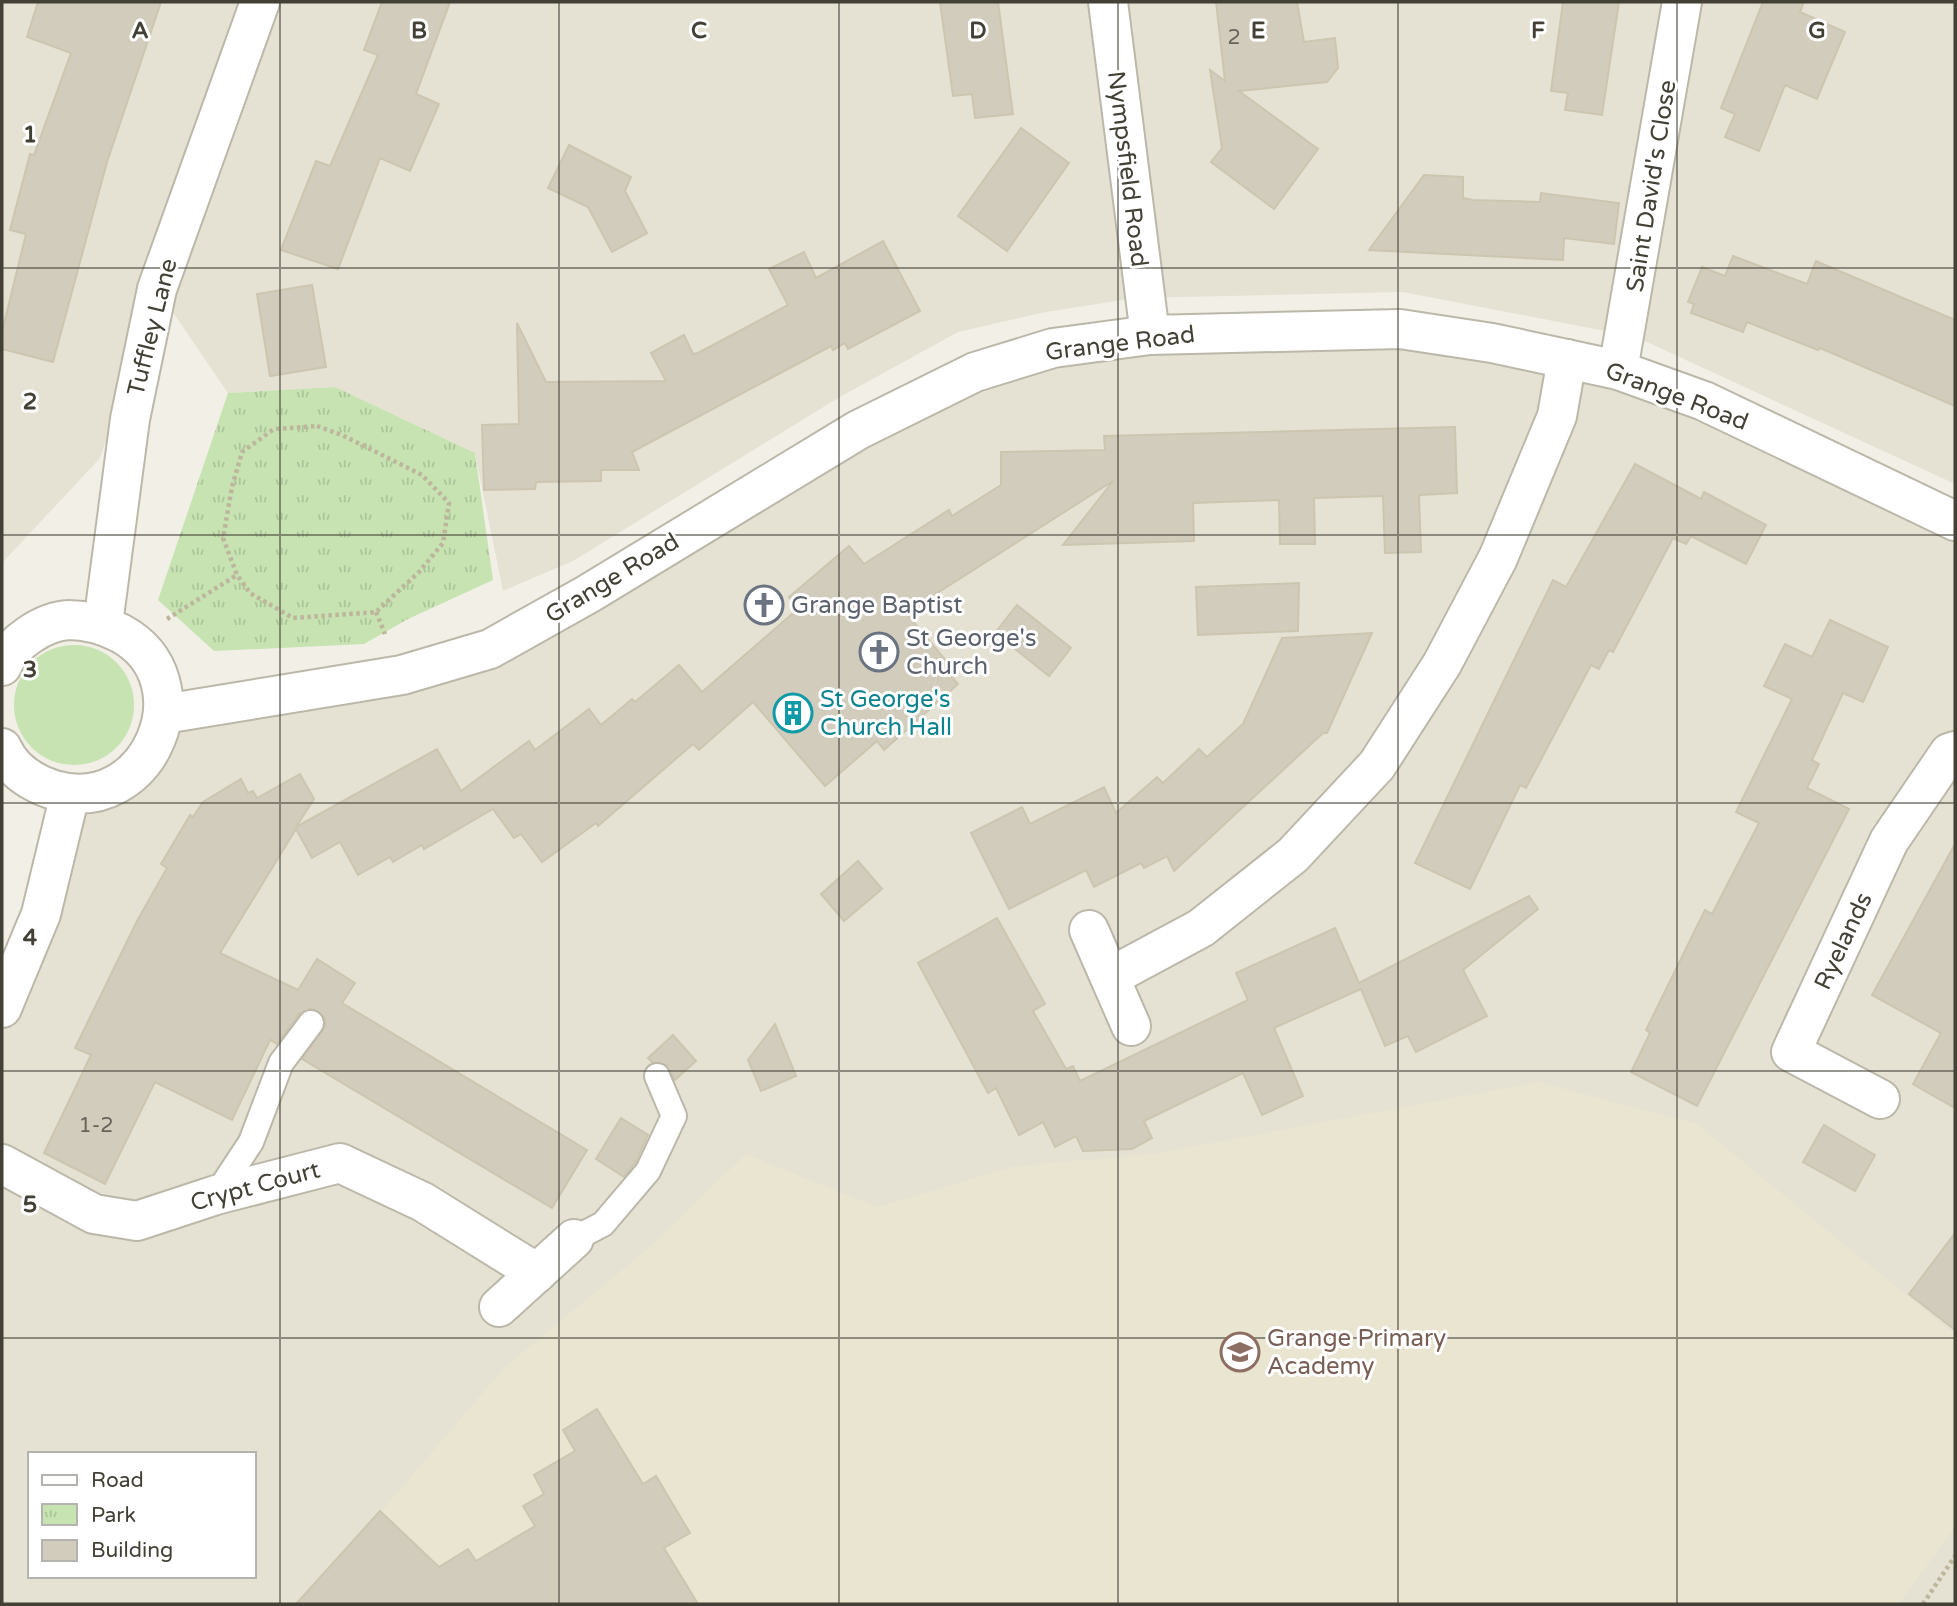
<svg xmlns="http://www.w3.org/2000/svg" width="1957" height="1606" font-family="'Varela Round',sans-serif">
	<defs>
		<pattern id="park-tufts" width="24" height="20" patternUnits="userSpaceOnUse" patternTransform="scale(1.75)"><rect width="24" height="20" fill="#c6e3b1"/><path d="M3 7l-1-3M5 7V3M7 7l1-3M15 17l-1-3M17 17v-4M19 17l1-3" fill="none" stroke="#abc499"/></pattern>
	</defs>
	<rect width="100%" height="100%" fill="#f1efe6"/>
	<g fill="#e5e2d4" fill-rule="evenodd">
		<polygon points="2,2 252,2 100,458 2,563"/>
		<polygon points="260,2 1955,2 1955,484 1636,337 1403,292 1135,298 1046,312 958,332 838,398 573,561 503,591 475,453 335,387 228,393 157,289"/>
		<path d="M1248,331L1618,370L1955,521V1604H2V1008L70,794L125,780L164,714L402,675L975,372ZM30,1454H254V1576H30Z"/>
	</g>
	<polygon fill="#e9e5d1" points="1538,1082 1697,1124 1955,1335 1955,1527 1899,1604 302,1604 504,1368 645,1251 746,1154 878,1207 1015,1166 1153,1154"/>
	<circle fill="#c6e3b1" cx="74" cy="705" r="60"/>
	<polygon fill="url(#park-tufts)" points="335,387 475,453 493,580 408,619 364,644 214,651 158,600 228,393"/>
	<g fill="#d2ccbc" stroke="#ccc5b0" stroke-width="2">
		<polygon points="38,2 161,2 107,162 53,362 2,349 2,332 26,234 10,230 30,154 34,155 71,53 27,37"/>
		<polygon points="382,2 450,2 416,94 439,104 410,171 380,158 338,269 281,250 316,161 330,166 378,55 364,50"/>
		<polygon points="940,2 998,2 1013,114 975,118 972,94 953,96"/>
		<polygon points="1216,2 1297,2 1304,42 1335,38 1338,68 1327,82 1239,91 1318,149 1274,209 1211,162 1222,148 1210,70 1225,81"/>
		<polygon points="1563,2 1619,2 1602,115 1565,110 1568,93 1551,91"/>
		<polygon points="1763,2 1804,2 1800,12 1845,32 1817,99 1785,85 1759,151 1725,137 1735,114 1721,108"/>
		<polygon points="1021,128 1069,163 1007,251 958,216"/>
		<polygon points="569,145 631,177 625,191 647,233 612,252 588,207 548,188"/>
		<polygon points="1424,175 1463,177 1463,198 1473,200 1540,202 1541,193 1619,203 1614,244 1564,238 1563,260 1369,250"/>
		<polygon points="883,241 920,311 848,349 845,343 833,350 831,346 632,452 639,470 601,470 601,481 536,482 535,489 484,490 482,425 519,424 517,323 546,382 666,381 651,353 684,335 693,354 698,353 788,305 769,269 804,252 816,278"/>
		<polygon points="1733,256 1807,284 1816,261 1955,320 1955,406 1820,348 1818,350 1747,322 1743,332 1691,313 1694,304 1688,302 1702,267 1725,276"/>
		<polygon points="312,285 326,367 270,376 257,294"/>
		<polygon points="1455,427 1457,493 1419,495 1421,552 1385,553 1383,496 1314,498 1315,544 1280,544 1279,500 1193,503 1194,541 1063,545 1113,481 906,613 954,670 949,674 958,684 884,750 877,741 825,786 753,702 699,750 693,744 598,826 596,823 542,862 521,834 514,838 493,809 424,849 422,845 393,862 390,857 358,875 340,842 312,858 296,829 220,953 298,990 317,959 355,983 342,1003 587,1150 552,1208 302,1059 326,1025 324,1017 312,1008 299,1014 277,1044 270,1040 232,1120 155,1082 105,1184 44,1153 91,1055 75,1048 137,921 167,868 161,864 190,815 193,817 203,802 241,779 248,793 253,791 257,798 300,774 314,799 296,827 437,749 461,791 529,741 535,750 589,709 601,725 632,699 635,702 679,665 702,692 799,608 789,597 849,546 864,564 949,510 952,516 1001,485 1001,452 1105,450 1104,436"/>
		<polygon points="1635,464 1701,499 1704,492 1766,525 1746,564 1691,536 1686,544 1673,538 1613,652 1609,650 1599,669 1591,665 1526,788 1520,785 1470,889 1415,863 1553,580 1566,587"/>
		<polygon points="1299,583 1298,631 1198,635 1196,587"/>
		<polygon points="1017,605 1071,648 1049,676 995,633"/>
		<polygon points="1830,620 1888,647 1863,702 1843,693 1812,760 1819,764 1807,788 1849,809 1697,1106 1631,1072 1650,1033 1646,1030 1705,910 1712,914 1759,823 1736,812 1792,699 1764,686 1785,644 1812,657"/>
		<polygon points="1372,633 1327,733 1323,733 1174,871 1167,856 1144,868 1141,863 1094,887 1086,870 1009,909 971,833 1022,807 1030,824 1104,787 1116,813 1157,777 1163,783 1199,749 1207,757 1243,724 1282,638"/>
		<polygon points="1955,844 1955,1108 1913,1084 1941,1033 1872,995"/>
		<polygon points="858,861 882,889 844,921 821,894"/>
		<polygon points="1529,896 1538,909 1463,970 1487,1016 1416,1052 1408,1036 1385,1046 1361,989 1274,1028 1303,1096 1262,1115 1243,1073 1144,1121 1152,1138 1132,1149 1083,1151 1076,1136 1055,1147 1043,1122 1019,1135 996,1088 988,1093 918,963 997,918 1045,1004 1033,1011 1066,1069 1073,1066 1080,1081 1248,1000 1236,973 1335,928 1359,983"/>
		<polygon points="775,1024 796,1076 761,1091 748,1060"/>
		<polygon points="673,1035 696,1061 675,1080 666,1065 652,1062 648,1058"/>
		<polygon points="621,1118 648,1135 635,1163 624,1177 596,1159"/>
		<polygon points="1824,1125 1875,1155 1855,1191 1803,1162"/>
		<polygon points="1955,1233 1955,1330 1909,1294"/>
		<polygon points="597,1409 643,1484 656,1476 690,1533 664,1548 698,1604 296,1604 380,1511 439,1567 468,1549 476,1561 535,1526 523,1506 544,1494 534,1475 575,1451 563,1430"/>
	</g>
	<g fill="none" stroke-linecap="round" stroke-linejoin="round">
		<defs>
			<g id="lane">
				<polyline points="216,1195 251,1142 281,1063 311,1023"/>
				<polyline points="574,1239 603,1224 648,1171 674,1116 657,1076"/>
			</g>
			<g id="street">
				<polyline points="1108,2 1150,335"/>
				<polyline points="1618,370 1682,2"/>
				<polyline points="103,624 130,419 157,289 260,2"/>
				<path d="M2,666C11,643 44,621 69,620C88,620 104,625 120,633C208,680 149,818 54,790C32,783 12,770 2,748"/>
				<polyline points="164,714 402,675 490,649 588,594 858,430 975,372 1053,348 1150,335 1400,329 1492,343 1618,370 1704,401 1955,521"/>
				<polyline points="1089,930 1131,1026"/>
				<polyline points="1110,977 1201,928 1293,855 1377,765 1442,664 1498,558 1557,416 1567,359"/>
				<polyline points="2,1008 41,914 70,794"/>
				<polyline points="1880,1099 1791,1052 1889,841 1949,753 1955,751"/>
				<polyline points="2,1164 94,1214 137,1221 216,1195 340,1163 423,1202 537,1273"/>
				<polyline points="499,1307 574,1239"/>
			</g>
		</defs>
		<use href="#lane" stroke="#bcb8a9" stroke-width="28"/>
		<use href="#street" stroke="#bcb8a9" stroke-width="42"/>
		<g stroke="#bdb59c" stroke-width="4.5" stroke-dasharray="3.5 3.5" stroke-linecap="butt">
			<polygon points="317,426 342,435 422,475 449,503 443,543 419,572 376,612 293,618 250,593 237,575 223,538 232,487 242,452 274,429"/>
			<polyline points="376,612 385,634"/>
			<polyline points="167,619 237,575"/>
			<polyline points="1923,1604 1955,1556"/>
		</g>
		<use href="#lane" stroke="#fff" stroke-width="24"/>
		<use href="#street" stroke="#fff" stroke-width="38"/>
	</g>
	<path fill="none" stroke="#434036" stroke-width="2" stroke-opacity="0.55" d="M280,2V1604M559,2V1604M839,2V1604M1118,2V1604M1398,2V1604M1677,2V1604M2,268H1955M2,535H1955M2,803H1955M2,1071H1955M2,1338H1955"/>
	<defs>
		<symbol id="church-ring" viewBox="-11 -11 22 22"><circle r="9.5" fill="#fff" stroke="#6b7280" stroke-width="1.5"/><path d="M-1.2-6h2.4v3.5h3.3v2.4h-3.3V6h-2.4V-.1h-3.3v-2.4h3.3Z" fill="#6b7280"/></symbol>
		<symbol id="building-ring" viewBox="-11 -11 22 22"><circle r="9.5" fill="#fff" stroke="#0f9aa8" stroke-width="1.5"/><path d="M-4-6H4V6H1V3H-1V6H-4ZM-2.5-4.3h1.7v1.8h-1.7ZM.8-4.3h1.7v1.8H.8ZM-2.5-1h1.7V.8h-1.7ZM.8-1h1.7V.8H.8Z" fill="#0f9aa8"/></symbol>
		<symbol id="school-ring" viewBox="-11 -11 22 22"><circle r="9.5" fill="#fff" stroke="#8d6e63" stroke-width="1.5"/><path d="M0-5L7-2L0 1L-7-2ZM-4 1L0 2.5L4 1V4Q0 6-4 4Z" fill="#8d6e63"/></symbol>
	</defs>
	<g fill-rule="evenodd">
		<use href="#church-ring" x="742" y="583" width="44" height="44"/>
		<use href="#church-ring" x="857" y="630" width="44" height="44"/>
		<use href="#building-ring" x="771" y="691" width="44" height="44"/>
		<use href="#school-ring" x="1218" y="1330" width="44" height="44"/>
	</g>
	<g text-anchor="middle" stroke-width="6" stroke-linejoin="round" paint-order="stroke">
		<g font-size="21" fill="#676358">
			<text x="1234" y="44">2</text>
			<text x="96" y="1132">1-2</text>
		</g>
		<g font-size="24" fill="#434036" stroke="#fff">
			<text transform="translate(1128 169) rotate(83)" y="8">Nympsfield Road</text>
			<text transform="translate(1651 186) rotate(-81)" y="8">Saint David's Close</text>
			<text transform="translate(152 327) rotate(-76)" y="8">Tuffley Lane</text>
			<text transform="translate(1120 343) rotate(-7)" y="8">Grange Road</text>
			<text transform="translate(1677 396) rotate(21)" y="8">Grange Road</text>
			<text transform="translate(612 578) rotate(-31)" y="8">Grange Road</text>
			<text transform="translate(1843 941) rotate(-65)" y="8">Ryelands</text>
			<text transform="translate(255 1186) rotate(-15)" y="8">Crypt Court</text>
		</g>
		<g font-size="24" fill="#5b616d" stroke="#fff" text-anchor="start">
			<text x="791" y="613">Grange Baptist</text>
			<text x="906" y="646">St George's<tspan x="906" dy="28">Church</tspan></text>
		</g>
		<g font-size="24" fill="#0d838f" stroke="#fff" text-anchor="start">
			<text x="820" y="707">St George's<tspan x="820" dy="28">Church Hall</tspan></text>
		</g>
		<g font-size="24" fill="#785e54" stroke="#fff" text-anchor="start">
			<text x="1267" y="1346">Grange Primary<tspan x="1267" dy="28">Academy</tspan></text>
		</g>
	</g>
	<g font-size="23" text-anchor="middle" font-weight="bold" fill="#434036" stroke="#fff" stroke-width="6" stroke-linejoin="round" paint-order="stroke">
		<text x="140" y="38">A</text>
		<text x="419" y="38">B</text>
		<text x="699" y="38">C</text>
		<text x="978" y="38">D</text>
		<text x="1258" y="38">E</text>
		<text x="1538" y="38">F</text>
		<text x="1817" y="38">G</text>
		<text x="30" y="142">1</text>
		<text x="30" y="409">2</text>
		<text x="30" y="677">3</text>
		<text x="30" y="945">4</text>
		<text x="30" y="1212">5</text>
	</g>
	<rect width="1957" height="1606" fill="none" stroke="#434036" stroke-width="7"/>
	<rect x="28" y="1452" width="228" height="126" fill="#ffffff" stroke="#b4b3af" stroke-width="2"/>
	<rect x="42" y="1475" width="35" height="10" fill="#ffffff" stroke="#b4b3af" stroke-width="2"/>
	<text x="91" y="1487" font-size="21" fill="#434036">Road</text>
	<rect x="42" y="1504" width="35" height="21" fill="url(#park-tufts)" stroke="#b4b3af" stroke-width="2"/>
	<text x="91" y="1522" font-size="21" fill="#434036">Park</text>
	<rect x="42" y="1540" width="35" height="21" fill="#d2ccbc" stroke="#b4b3af" stroke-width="2"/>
	<text x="91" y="1557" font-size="21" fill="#434036">Building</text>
</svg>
